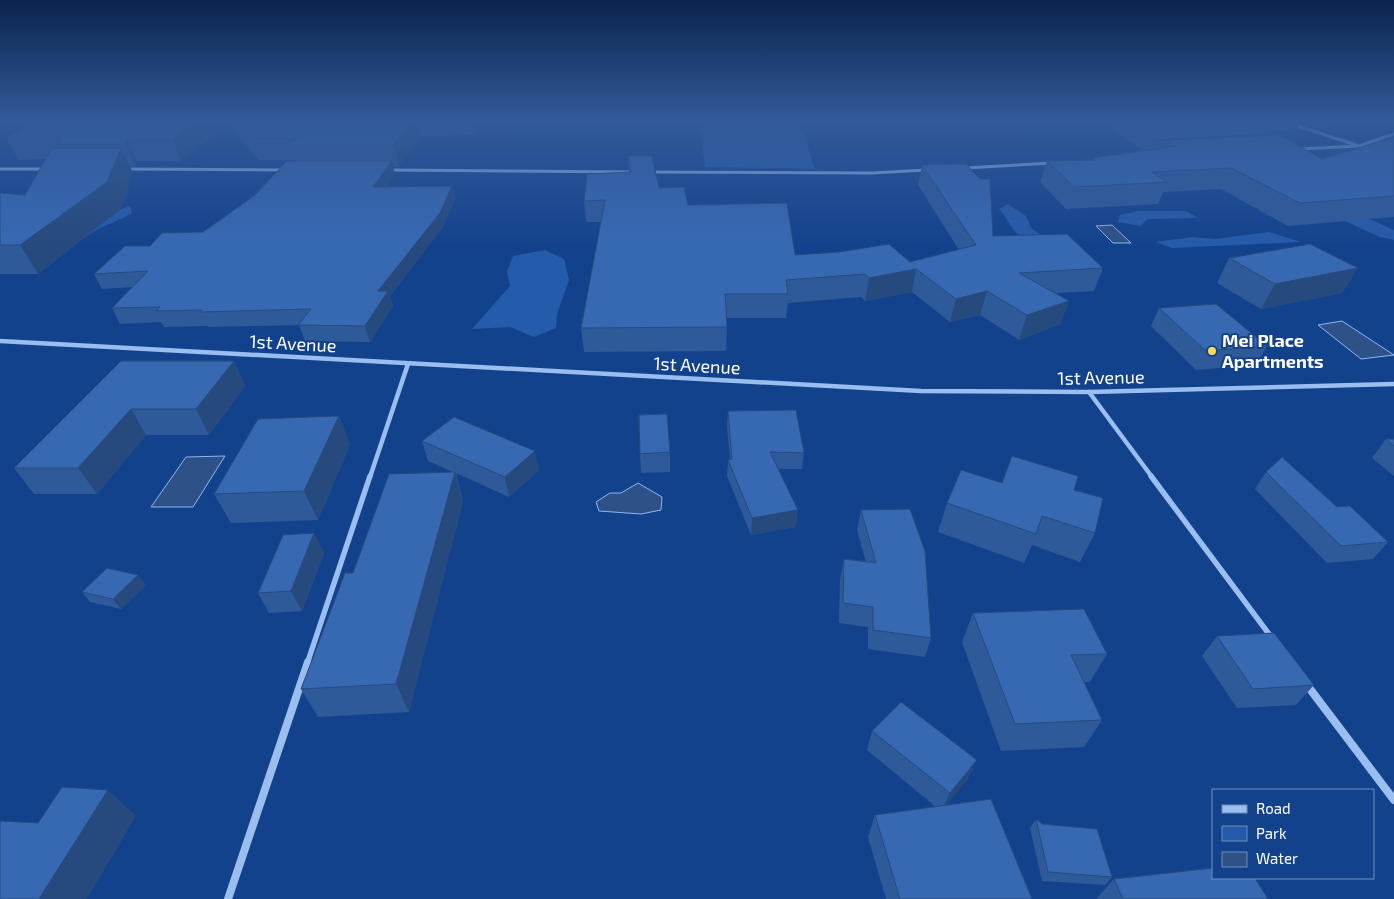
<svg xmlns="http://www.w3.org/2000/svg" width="1394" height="899" font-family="'Exo 2',sans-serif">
	<rect width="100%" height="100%" fill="#13428c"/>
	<g fill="#255bab">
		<polygon points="799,120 815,169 705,167 699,120"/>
		<polygon points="887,120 1092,120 1098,124 918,124"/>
		<path d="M1008,204L1026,216L1031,228L1050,241C1038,241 1020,240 1013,229C1008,222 1005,215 999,209Z"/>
		<path d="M130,206L132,213C116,223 97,227 83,239L70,238L118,210Z"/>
		<polygon points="1347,209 1394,230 1394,240 1380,237 1323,211"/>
		<polygon points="1138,211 1186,211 1198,218 1147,219 1141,226 1118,222 1120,215"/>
		<polygon points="1269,232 1301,242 1172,248 1155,242 1193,237 1215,239"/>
		<polygon points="545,250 564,259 569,280 557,314 556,328 534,337 510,327 472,329 510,286 507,272 513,256"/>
	</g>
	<g fill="#2e5188" stroke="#8db8f4">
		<polygon points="1112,225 1131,243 1113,243 1096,226"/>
		<polygon points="1342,321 1394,355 1361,359 1318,325"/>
		<polygon points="225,456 193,507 151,507 186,457"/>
		<polygon points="638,483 662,497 661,510 641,514 599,511 596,502 610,493 621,493"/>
	</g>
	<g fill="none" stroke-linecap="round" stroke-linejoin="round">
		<g stroke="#9bbef1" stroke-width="3">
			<polyline points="1280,120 1356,145"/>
			<polyline points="1299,149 1359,146 1394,134"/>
			<polyline points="965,168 1051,163"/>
			<polyline points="0,169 46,169"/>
			<polyline points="125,169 284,170"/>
			<polyline points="387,170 634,172"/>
			<polyline points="650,172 872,173 926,170"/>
		</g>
		<g stroke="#9bbef1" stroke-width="4.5">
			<polyline points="0,341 921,391 1089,392 1394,384"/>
			<polyline points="1089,392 1152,477"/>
			<polyline points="370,477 408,364"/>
		</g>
		<g stroke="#9bbef1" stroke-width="5.5">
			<polyline points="1151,476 1272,638"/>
			<polyline points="307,664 370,476"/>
		</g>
		<g stroke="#9bbef1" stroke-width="8">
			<polyline points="1307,685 1394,800"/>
			<polyline points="228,899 308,662"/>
		</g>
	</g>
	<g fill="#2f5a9a">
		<polygon points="40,120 482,120 474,135 420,136 399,167 393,167 395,174 386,187 452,186 455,199 443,227 390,296 393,306 370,342 305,341 299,325 208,327 207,326 164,327 161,322 120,324 112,308 132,287 102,289 94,274 150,246 203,232 254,196 296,161 295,160 259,160 228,124 181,161 137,161 135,166 130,166 133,173 121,209 38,274 0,274 0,193 25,195 46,159 19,160 6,138"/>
		<polygon points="1100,120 1346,120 1343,126 1315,128 1300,123 1297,129 1262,132 1266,134 1266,135 1322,159 1394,137 1394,217 1288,226 1221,189 1163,192 1158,204 1066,209 1040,182 1047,161 1092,160 1093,158 1144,151"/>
		<polygon points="628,156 659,188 688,205 795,255 910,262 959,250 918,185 922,165 993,236 1103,268 1094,291 1056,293 1069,301 1060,324 1019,340 980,315 950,322 912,292 865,301 861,297 788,303 786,318 726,318 727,327 726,351 584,352 581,328 601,222 586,222 584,201 629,173"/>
		<polygon points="1229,258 1358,268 1342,293 1261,309 1217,283"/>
		<polygon points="1159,308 1267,346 1256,365 1196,370 1151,326"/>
		<polygon points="121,361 234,361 245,386 209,435 146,435 97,494 34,494 14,468"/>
		<polygon points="728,411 804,453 802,469 778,469 796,527 751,535 727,476 728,460 730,459 727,427"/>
		<polygon points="339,416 350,445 318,520 231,523 214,494"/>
		<polygon points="1386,439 1394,439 1394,476 1372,458"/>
		<polygon points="422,441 539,470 509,497 456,473 463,501 409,712 318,717 301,689 353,573 453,472 428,461"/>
		<polygon points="670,452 670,472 641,473 640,454"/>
		<polygon points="1266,472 1337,507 1388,542 1373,559 1327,563 1255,489"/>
		<polygon points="1002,483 1074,490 1095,533 1080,562 1032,545 1024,563 938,532 947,503"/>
		<polygon points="861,510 931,638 925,657 868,649 868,627 839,623 840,579 844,559 866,562 857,530"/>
		<polygon points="314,533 324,553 302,611 269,613 258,593"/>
		<polygon points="146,585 121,609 90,602 82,592"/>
		<polygon points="973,613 1107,654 1090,682 1084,682 1102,720 1084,747 1001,751 962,642"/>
		<polygon points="1217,636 1314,685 1296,705 1237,708 1202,656"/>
		<polygon points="872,731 968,779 946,805 1032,899 886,899 868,837 875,815 936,807 867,750"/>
		<polygon points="1036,819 1112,877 1105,885 1042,881 1030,828"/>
		<polygon points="1114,879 1268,899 1096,899"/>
	</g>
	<g fill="#264a7d">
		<polygon points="197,120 227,120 228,124 181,161 172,139"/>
		<polygon points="412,120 417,120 420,136 399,167 394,145"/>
		<polygon points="472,120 482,120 474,135"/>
		<polygon points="127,139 137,161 135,166 125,144"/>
		<polygon points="121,148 133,173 121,209 38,274 20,245"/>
		<polygon points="392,161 395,174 377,201 373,187"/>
		<polygon points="452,186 455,199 443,227 390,296 393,306 370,342 365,326 378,291"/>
		<polygon points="1358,268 1342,293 1261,309 1275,284"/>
		<polygon points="916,269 912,292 865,301 869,278"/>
		<polygon points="987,291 980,315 950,322 956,299"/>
		<polygon points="1069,301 1060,324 1019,340 1027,315"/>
		<polygon points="234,361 245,386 209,435 196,409"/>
		<polygon points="131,409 146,435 97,494 78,468"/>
		<polygon points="339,416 350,445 318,520 304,491"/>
		<polygon points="535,451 539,470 509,497 505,477"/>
		<polygon points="455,472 463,501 409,712 396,684"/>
		<polygon points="798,510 796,527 751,535 752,518"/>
		<polygon points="314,533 324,553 302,611 291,591"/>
		<polygon points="138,575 146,585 121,609 113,599"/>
		<polygon points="977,760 968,779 941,811 950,793"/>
		<polygon points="108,790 136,816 87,899 39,899"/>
	</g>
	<g fill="#3769b3" stroke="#264a7d">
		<polygon points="40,120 197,120 172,139 127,139 125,144 58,144 62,136 6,138"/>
		<polygon points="235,120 412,120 394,145 290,145 297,138 251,138"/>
		<polygon points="1124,120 1242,120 1266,134 1155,140"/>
		<polygon points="1280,135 1322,159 1394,137 1394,196 1300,203 1231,168 1152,172 1167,182 1074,187 1047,161 1095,160 1093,158 1176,146 1167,140"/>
		<polygon points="52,148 121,148 107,182 20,245 0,245 0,193 25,195"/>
		<polygon points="628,156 652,156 659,188 684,187 688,205 787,203 795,255 839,252 889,244 910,262 976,245 922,165 966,164 980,179 990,179 993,236 1067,234 1103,268 1019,273 1069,301 1027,315 987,291 956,299 916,269 869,278 865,274 786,280 788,294 725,294 727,327 581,328 605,200 584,201 587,174 631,172"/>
		<polygon points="287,161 392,161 373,187 452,186 440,213 378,291 388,291 365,326 298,325 311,309 201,312 202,310 156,311 160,307 112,308 148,271 94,274 125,246 150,246 162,233 203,232 254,196"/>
		<polygon points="1310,244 1358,268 1275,284 1229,258"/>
		<polygon points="1216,304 1267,346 1206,351 1159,308"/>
		<polygon points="121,361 234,361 196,409 131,409 78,468 14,468"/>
		<polygon points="796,410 804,453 770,452 798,510 752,518 728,460 732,459 728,411"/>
		<polygon points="667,414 670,452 640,454 639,415"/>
		<polygon points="339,416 304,491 214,494 258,419"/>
		<polygon points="454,417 535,451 505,477 422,441"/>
		<polygon points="1386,439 1394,439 1394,446"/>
		<polygon points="1012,456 1078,476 1074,490 1103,498 1095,533 1042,516 1036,534 947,503 961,470 1002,483"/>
		<polygon points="1282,457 1337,507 1350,506 1388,542 1341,546 1266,472"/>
		<polygon points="455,472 396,684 301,689 345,573 353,573 389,474"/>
		<polygon points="910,509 925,551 931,638 873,630 873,607 843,603 844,559 876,563 861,510"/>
		<polygon points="314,533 291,591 258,593 283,535"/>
		<polygon points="107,568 138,575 113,599 82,592"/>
		<polygon points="1084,609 1107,654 1071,655 1102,720 1015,724 973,613"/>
		<polygon points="1274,633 1314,685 1253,689 1217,636"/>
		<polygon points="901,702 977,760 950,793 872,731"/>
		<polygon points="62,787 108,790 39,899 0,899 0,821 38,823"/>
		<polygon points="991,799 1032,899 900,899 875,815"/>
		<polygon points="1036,819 1042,824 1097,829 1112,877 1048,872"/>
		<polygon points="1213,868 1213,878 1255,878 1268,899 1123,899 1114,879"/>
	</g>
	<linearGradient id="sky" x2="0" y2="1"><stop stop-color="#0a244d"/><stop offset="0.49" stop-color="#335a99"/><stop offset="1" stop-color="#335a99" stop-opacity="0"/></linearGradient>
	<rect width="1394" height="246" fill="url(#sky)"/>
	<circle fill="#ffd85b" stroke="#13428c" stroke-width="2" cx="1212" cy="351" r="5"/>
	<g text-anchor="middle" stroke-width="4" stroke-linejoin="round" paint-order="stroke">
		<g font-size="18" font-weight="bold" fill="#fff" stroke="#13428c" text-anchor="start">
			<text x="1222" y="347">Mei Place<tspan x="1222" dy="21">Apartments</tspan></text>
		</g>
		<g font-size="18" fill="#fff" stroke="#13428c">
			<text transform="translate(293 344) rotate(3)" y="6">1st Avenue</text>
			<text transform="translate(697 366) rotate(3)" y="6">1st Avenue</text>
			<text transform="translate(1101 378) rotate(-1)" y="6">1st Avenue</text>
		</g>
	</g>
	<rect x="1212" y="789" width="162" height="90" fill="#13428c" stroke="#718eba"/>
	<rect x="1222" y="805" width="25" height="8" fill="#9bbef1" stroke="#718eba"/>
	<text x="1256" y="814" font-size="15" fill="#ffffff">Road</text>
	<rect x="1222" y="826" width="25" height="15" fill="#255bab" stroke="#718eba"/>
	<text x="1256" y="839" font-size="15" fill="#ffffff">Park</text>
	<rect x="1222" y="852" width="25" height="15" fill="#2e5188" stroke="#718eba"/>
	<text x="1256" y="864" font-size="15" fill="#ffffff">Water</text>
</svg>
